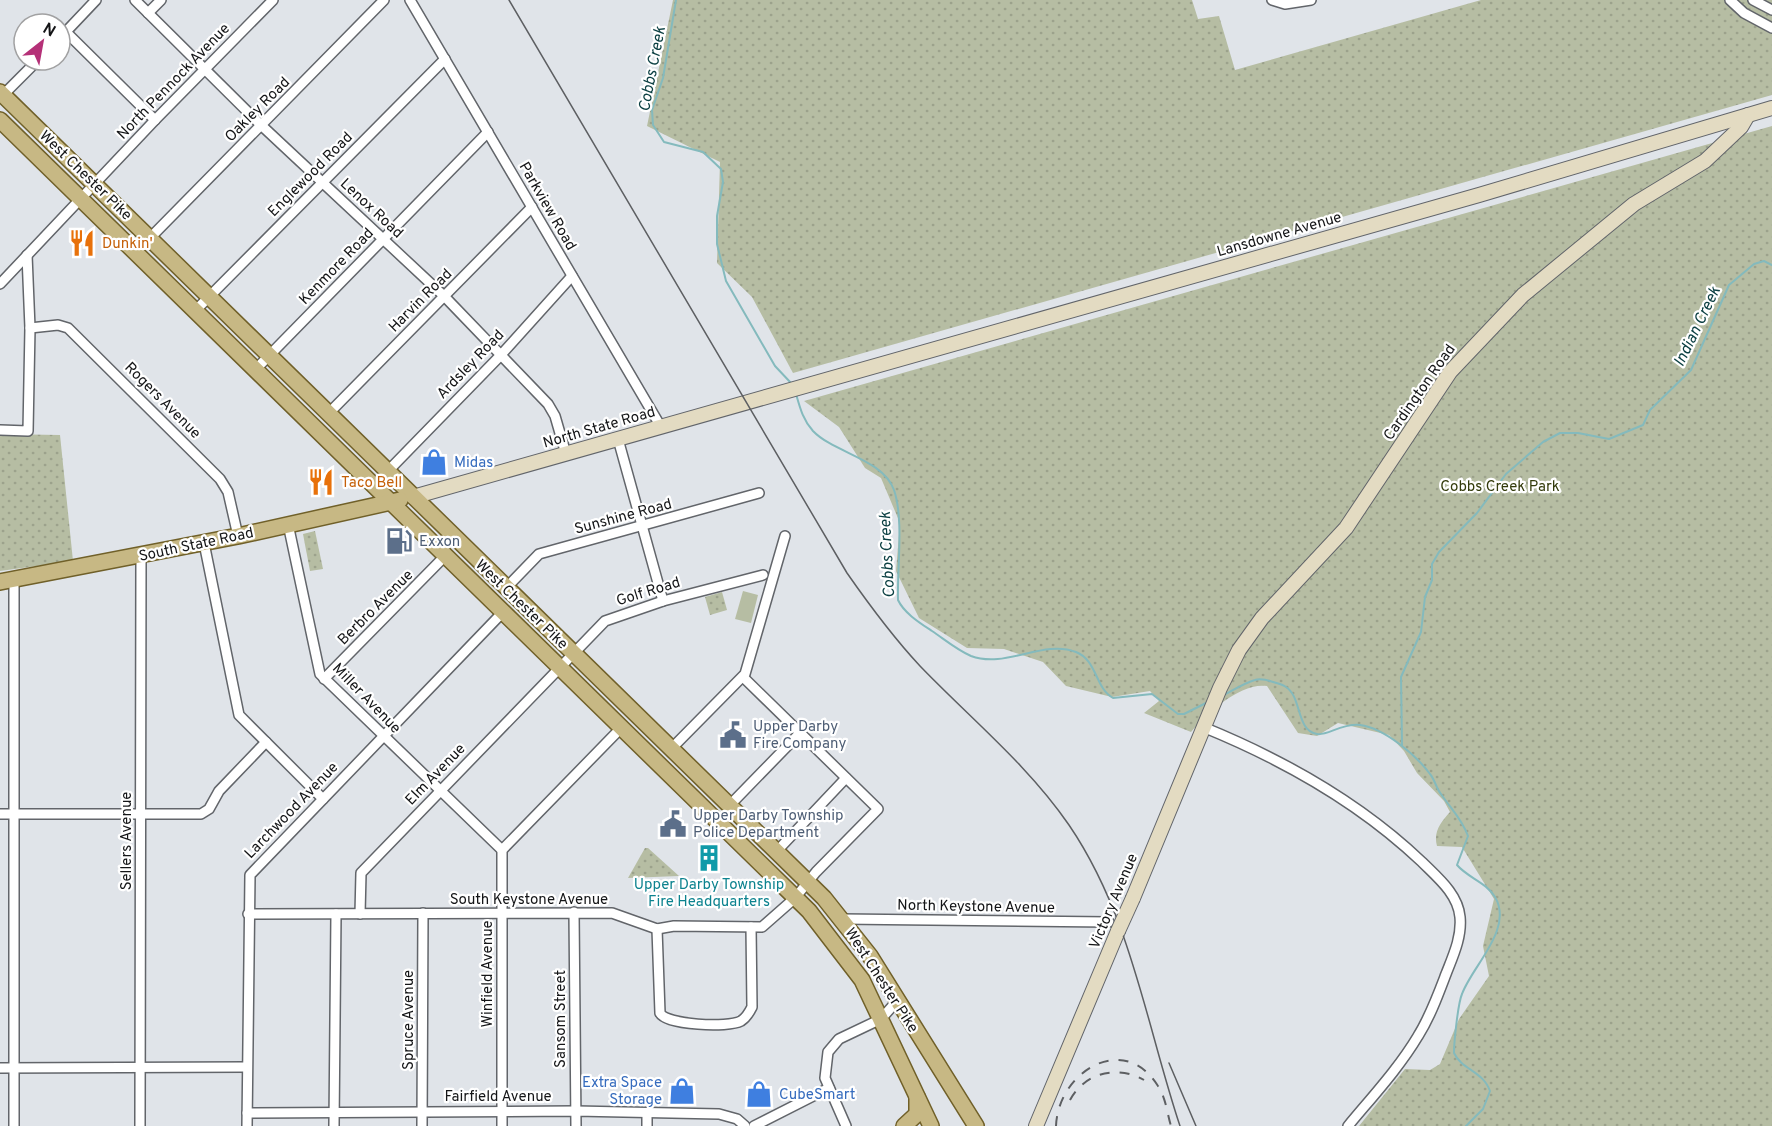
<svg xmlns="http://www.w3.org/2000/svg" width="1772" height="1126" font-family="Overpass,sans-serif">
	<defs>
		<pattern id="park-dots" width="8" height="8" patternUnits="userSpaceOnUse" patternTransform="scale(1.5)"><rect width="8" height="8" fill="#b6bda3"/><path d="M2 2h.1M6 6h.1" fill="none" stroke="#9ca28c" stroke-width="1.8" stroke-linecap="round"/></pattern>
	</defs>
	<rect width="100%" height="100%" fill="#e0e4e9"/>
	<g fill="url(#park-dots)">
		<polygon points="673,0 1192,0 1198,19 1219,16 1235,70 1481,0 1772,0 1772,95 793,373 752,297 717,263 720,162 647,126"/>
		<path d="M1772,126V1126H1359L1405,1069L1430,1070L1440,1064L1459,1019L1489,976L1483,946L1494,899L1462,847L1437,846C1433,832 1441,822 1450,812L1444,801L1417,773L1404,751L1389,735L1338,723L1317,736L1298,733L1267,686C1241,682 1207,713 1191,732L1144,713L1159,701L1150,691L1112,697L1066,686L1043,662L1004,649L967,648L919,618L896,571L900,523L881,478L865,468L839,427L804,401Z"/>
		<polygon points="0,434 60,435 73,561 0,571"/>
		<polygon points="315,531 323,569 310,571 303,534"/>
		<polygon points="722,592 727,610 710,615 705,597"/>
		<polygon points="645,848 648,848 679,876 628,878"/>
	</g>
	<polygon fill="#b6bda3" points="743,591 758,595 751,623 735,619"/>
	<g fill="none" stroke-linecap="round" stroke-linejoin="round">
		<g stroke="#84babd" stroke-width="2">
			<polyline points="676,0 663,78 652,110 653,125 664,142 703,152 721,169 723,182 717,216 717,244 726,281 775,366 791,383"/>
			<path d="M796,394C800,408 803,420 813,431C834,453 883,459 894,490C904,519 897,568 898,600C904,613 920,623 932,631C944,639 957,650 971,656C1006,669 1043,639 1076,652C1097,660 1095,688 1113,698L1152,694L1178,714H1184L1208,702"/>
			<path d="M1222,696C1232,691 1244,683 1255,680C1261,678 1267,680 1273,682C1276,683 1282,684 1286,687C1302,697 1296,731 1317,734C1327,736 1342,723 1360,725C1384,728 1416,755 1430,774C1435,780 1436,788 1441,794C1451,809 1462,819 1468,836L1457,865C1468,878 1486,882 1495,897C1514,929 1472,966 1462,994C1458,1003 1454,1042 1454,1053C1462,1070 1483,1071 1490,1091L1483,1109L1466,1126"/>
			<polyline points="1402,745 1401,677 1421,632 1425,597 1432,580 1432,564 1439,552 1477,513 1506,474 1543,442 1560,433 1578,433 1609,439 1643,425 1650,410 1691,370 1729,285 1754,264 1764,261 1772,265"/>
		</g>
		<defs>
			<g id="street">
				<polyline points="135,0 261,125 444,296 548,404 555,416 566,454"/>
				<polyline points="410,0 661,427"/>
				<polyline points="1272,0 1285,4 1311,0"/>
				<polyline points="1730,0 1744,13 1772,28"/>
				<polyline points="1753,0 1772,10"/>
				<polyline points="148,13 161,0"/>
				<polyline points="66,32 155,120"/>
				<polyline points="60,38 96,0"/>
				<polyline points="3,95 38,60"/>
				<polyline points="150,238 384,0"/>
				<polyline points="0,284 155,120 273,0"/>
				<polyline points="196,310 445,59"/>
				<polyline points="30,328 58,325 68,328 220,479 228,492 238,536"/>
				<polyline points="256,369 488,132"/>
				<polyline points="329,413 532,207"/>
				<polyline points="0,430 28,431 30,328 27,255"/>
				<polyline points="618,439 663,601"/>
				<polyline points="388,471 500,356 572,276"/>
				<polyline points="288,524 320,674 502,850"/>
				<polyline points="204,543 239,715 323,799"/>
				<polyline points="14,580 14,1126"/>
				<polyline points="506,588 539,554 759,493"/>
				<polyline points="324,679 446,555"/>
				<path d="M1203,727C1284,760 1359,802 1422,862C1438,878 1458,894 1460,917C1462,937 1453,956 1446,974C1438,995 1430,1017 1418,1036C1399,1068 1372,1097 1348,1126"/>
				<polyline points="671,749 745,674 785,536"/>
				<polyline points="729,806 800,733"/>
				<polyline points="0,814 201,814 209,809 219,791 266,742"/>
				<polyline points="776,852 846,778"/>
				<polyline points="574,912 576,1126"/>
				<polyline points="248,914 612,913 657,929 674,926 762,927 795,898 816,872 878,809 743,677"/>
				<polyline points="360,914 361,873 605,621 663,601 763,575"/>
				<polyline points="842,919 1109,922"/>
				<path d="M657,929L660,1013C666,1025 728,1028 741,1021C746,1018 749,1013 752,1007L751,927"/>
				<polyline points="0,1068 246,1067"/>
				<polyline points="247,1113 576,1111 719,1114 737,1119 745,1126"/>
				<polyline points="647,1113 647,1126"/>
				<polyline points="140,1126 141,556"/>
				<polyline points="247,1126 250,875 504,611"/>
				<polyline points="334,1126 336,914"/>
				<polyline points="422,1126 423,913"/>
				<polyline points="502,1126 502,850 622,727"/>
				<polyline points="754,1126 829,1088"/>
				<polyline points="846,1126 825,1078 828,1052 839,1039 881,1019 897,1001"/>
			</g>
			<g id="secondary">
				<polyline points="413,497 1479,195 1772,108"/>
				<polyline points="1133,898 1220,688 1239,650 1262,618 1346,528 1450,372 1523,295 1634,204 1705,161 1741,127 1748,115"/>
				<polyline points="1036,1126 1118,931"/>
			</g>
			<g id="primary">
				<polyline points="0,92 824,898 870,956 976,1126"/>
				<polyline points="0,120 809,911 862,980 931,1126"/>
				<polyline points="0,582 238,536 400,500"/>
				<polyline points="904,1126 917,1114 917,1097"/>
			</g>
		</defs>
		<use href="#street" stroke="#62656a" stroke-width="12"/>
		<use href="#secondary" stroke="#62656a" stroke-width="16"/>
		<use href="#primary" stroke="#706029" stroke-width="18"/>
		<use href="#street" stroke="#fff" stroke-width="9"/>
		<use href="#secondary" stroke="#e3dbc2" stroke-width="14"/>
		<use href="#primary" stroke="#c7b884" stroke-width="15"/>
		<g stroke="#5d5f62" stroke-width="1.5">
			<path d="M509,0L847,573C870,606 893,637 920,666C970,718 1028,765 1069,825C1131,916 1146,1024 1180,1126"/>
			<polyline points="1169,1063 1196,1126"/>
		</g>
		<g stroke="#5d5f62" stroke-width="2" stroke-dasharray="10 10" stroke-linecap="butt">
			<path d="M1070,1100C1085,1072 1118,1065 1144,1080"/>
			<path d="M1056,1126C1058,1072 1124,1031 1158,1086C1166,1098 1167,1113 1171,1126"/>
		</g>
		<defs>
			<polyline id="secondary-bridge" points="1118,931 1133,898"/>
		</defs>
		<use href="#secondary-bridge" stroke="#62656a" stroke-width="16" stroke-linecap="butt"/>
		<use href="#secondary-bridge" stroke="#e3dbc2" stroke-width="14"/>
	</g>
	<defs>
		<symbol id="restaurant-bare" viewBox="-9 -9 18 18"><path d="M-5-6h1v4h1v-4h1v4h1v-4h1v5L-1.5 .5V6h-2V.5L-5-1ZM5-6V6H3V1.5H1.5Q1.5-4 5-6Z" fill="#e8710a" stroke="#fff" stroke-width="2.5" paint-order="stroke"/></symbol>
		<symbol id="shop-bare" viewBox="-9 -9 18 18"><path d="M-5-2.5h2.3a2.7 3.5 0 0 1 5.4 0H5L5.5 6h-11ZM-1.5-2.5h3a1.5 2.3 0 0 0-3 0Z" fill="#3f7fe0" stroke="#fff" stroke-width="2.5" paint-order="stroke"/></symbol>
		<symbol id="fuel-bare" viewBox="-9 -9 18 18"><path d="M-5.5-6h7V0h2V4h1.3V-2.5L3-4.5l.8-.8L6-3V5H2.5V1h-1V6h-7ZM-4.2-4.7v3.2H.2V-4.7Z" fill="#5c6f8a" stroke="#fff" stroke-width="2.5" paint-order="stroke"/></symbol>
		<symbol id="civic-bare" viewBox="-9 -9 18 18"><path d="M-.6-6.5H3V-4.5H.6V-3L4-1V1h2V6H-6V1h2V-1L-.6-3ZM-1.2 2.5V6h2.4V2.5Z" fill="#5c6f8a" stroke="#fff" stroke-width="2.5" paint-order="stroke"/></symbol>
		<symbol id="building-bare" viewBox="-9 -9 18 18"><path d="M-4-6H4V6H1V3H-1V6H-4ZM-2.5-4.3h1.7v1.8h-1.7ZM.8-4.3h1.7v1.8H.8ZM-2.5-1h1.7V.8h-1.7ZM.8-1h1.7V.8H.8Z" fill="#0f9aa8" stroke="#fff" stroke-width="2.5" paint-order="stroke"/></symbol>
	</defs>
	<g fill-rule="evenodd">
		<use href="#restaurant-bare" x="63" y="224" width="38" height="38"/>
		<use href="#shop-bare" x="415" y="443" width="38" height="38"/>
		<use href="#restaurant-bare" x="302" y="463" width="38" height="38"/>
		<use href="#fuel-bare" x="380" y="522" width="38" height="38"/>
		<use href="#civic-bare" x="714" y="716" width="38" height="38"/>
		<use href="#civic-bare" x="654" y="805" width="38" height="38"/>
		<use href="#building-bare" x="690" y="839" width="38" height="38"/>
		<use href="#shop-bare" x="663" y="1072" width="38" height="38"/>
		<use href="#shop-bare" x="740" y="1075" width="38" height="38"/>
	</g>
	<g text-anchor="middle" stroke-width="4.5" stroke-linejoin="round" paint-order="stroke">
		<g font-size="15" fill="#141517" stroke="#fff">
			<text transform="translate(173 81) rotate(-46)" y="5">North Pennock Avenue</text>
			<text transform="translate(257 109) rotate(-45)" y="5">Oakley Road</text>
			<text transform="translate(310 174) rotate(-45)" y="5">Englewood Road</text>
			<text transform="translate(86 175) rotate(44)" y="5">West Chester Pike</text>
			<text transform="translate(548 206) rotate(60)" y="5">Parkview Road</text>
			<text transform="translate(372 208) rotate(43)" y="5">Lenox Road</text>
			<text transform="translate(1279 234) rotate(-16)" y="5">Lansdowne Avenue</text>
			<text transform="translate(336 266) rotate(-46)" y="5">Kenmore Road</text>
			<text transform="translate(420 300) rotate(-45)" y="5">Harvin Road</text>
			<text transform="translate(470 364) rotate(-46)" y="5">Ardsley Road</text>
			<text transform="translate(1419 392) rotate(-55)" y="5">Cardington Road</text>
			<text transform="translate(163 400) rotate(45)" y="5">Rogers Avenue</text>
			<text transform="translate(599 427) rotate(-16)" y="5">North State Road</text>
			<text transform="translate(623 516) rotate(-15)" y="5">Sunshine Road</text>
			<text transform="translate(196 544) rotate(-12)" y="5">South State Road</text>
			<text transform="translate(648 591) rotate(-17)" y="5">Golf Road</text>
			<text transform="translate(522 604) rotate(44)" y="5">West Chester Pike</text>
			<text transform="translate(375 607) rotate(-45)" y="5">Berbro Avenue</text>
			<text transform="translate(367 698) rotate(46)" y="5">Miller Avenue</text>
			<text transform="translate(435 774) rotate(-46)" y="5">Elm Avenue</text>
			<text transform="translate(291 810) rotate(-46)" y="5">Larchwood Avenue</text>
			<text transform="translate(126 841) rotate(-90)" y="5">Sellers Avenue</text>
			<text x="529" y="904">South Keystone Avenue</text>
			<text transform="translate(1113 901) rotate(-67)" y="5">Victory Avenue</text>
			<text transform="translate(976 906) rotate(1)" y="5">North Keystone Avenue</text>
			<text transform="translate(487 974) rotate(-90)" y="5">Winfield Avenue</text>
			<text transform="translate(882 980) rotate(57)" y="5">West Chester Pike</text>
			<text transform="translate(560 1019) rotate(-90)" y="5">Sansom Street</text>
			<text transform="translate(408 1020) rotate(-90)" y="5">Spruce Avenue</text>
			<text x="498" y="1101">Fairfield Avenue</text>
		</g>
		<g font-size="15" fill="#c56008" stroke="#fff" text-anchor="start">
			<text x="102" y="248">Dunkin'</text>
			<text x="341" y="487">Taco Bell</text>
		</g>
		<g font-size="15" fill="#366cbe" stroke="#fff" text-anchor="start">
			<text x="454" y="467">Midas</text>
			<text x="662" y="1087" text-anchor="end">Extra Space<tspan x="662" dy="17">Storage</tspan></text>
			<text x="779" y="1099">CubeSmart</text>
		</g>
		<g font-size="15" fill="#333b0b" stroke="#fff">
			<text x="1500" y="491">Cobbs Creek Park</text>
		</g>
		<g font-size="15" fill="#4e5e75" stroke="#fff" text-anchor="start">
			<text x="419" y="546">Exxon</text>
			<text x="753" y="731">Upper Darby<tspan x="753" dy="17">Fire Company</tspan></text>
			<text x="693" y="820">Upper Darby Township<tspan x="693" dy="17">Police Department</tspan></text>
		</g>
		<g font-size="15" fill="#0d838f" stroke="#fff">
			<text x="709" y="889">Upper Darby Township<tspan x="709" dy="17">Fire Headquarters</tspan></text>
		</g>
		<g font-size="16" font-style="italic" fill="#0c4043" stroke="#fff">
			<text transform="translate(651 69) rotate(-79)" y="6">Cobbs Creek</text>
			<text transform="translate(1696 326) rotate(-64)" y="6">Indian Creek</text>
			<text transform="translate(886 555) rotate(-93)" y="6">Cobbs Creek</text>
		</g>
	</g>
	<g transform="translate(42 42) rotate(31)"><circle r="28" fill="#ffffff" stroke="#a1a1a2" stroke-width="1.5"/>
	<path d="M0-4.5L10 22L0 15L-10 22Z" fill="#b53178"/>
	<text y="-9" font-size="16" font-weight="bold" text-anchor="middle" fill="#141517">N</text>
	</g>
</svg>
